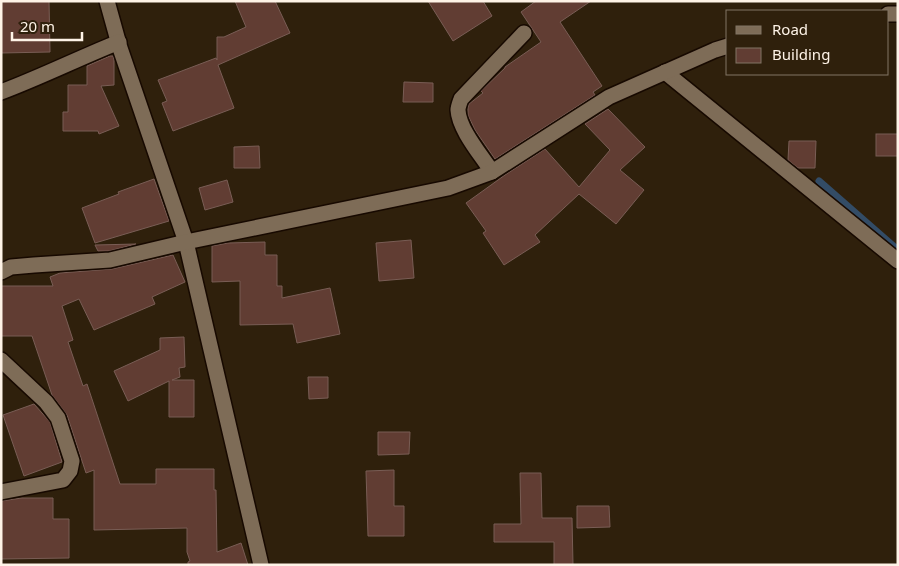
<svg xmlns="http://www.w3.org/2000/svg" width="899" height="566" font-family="'Noto Sans',sans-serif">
	<rect width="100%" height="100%" fill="#2f200c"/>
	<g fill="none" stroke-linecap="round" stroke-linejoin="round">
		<polyline stroke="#334c66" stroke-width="7" points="819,181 898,250"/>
	</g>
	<g fill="#613d33" stroke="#795d55">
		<polygon points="1,1 49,1 50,52 1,53"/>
		<polygon points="235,1 275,1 290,33 218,65 234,108 173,131 162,103 167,101 158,80 216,58 217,60 217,37 224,37 246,27"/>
		<polygon points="428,1 483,1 492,16 453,41"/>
		<polygon points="536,1 591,1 560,22 602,86 593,92 595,95 495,159 475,130 468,115 468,108 469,104 483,93 481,91 505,68 505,67 541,42 521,12"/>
		<polygon points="110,56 113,56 114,60 114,85 101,86 119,126 99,134 98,131 63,131 63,112 68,112 68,85 87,85 87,66"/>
		<polygon points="404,82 433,83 433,102 403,102"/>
		<polygon points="608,109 645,147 620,170 644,190 616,224 579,194 535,235 540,242 504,265 483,233 486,231 466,203 505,175 545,149 579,187 610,150 585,124"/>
		<rect x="876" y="134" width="22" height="22"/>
		<polygon points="789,141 816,141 815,168 798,168 788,160"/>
		<polygon points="259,146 260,168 234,168 234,147"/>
		<polygon points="154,179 169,221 95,243 82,208 119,194 118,192"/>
		<polygon points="227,180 233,202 205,210 199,188"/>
		<polygon points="411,240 414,278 379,281 376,243"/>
		<polygon points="265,242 265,255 277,255 277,286 282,286 282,298 330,288 340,334 297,343 293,324 240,325 240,281 212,282 212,246 228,243"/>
		<polygon points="136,244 109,251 98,251 95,245"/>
		<polygon points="173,255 185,282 152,297 155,304 94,330 79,299 62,306 73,340 68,342 83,386 87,384 120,484 156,484 156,469 214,469 214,490 216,490 217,552 241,543 248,565 188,565 188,562 190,561 187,552 187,528 94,530 94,470 86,473 67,415 52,395 32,336 1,336 1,286 53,286 50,277 60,273 112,269"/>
		<polygon points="184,337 185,367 179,368 180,377 172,380 194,380 194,417 169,417 169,381 128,401 114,371 160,350 160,338"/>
		<polygon points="308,377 328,377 328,398 309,399"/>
		<polygon points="34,404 50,422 62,462 24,476 3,415"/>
		<polygon points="378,432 410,432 409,454 378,455"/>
		<polygon points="394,470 394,506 404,506 404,536 368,536 366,471"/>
		<polygon points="520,473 541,473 542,518 572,518 573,565 554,565 554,542 494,542 494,524 521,524"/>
		<polygon points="22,498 53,498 53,519 69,519 69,558 1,559 1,501"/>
		<polygon points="577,506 609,506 610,527 577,528"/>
	</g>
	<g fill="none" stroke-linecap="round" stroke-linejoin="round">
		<defs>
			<g id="minor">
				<polyline points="107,1 120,48 186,242 261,565"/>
				<polyline points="888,14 898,14"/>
				<polyline points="665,72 898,261"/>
				<path d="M1,92C41,77 79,58 119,42"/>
				<path d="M492,172C482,156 459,130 458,110C458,107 460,102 461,99L524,33"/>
				<polyline points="1,272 11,267 34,265 110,260 186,242 448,188 492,172 609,97 715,50 728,46"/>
				<polyline points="1,360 46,402 58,418 72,461 70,471 63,480 1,492"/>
			</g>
		</defs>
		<use href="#minor" stroke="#170900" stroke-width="18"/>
		<use href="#minor" stroke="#7e6c57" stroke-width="15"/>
	</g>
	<rect width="899" height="566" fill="none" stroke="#fef3e7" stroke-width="5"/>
	<rect x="726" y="10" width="162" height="65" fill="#2f200c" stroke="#827464"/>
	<rect x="736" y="26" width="25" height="8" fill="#7e6c57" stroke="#827464"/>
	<text x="772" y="35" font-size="15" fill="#fef3e7">Road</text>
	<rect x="736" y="48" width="25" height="15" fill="#613d33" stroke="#827464"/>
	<text x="772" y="60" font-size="15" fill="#fef3e7">Building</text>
	<path d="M12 32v8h70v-8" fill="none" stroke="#fef3e7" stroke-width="2.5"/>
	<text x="20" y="32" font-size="15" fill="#fef3e7" stroke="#2f200c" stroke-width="4" paint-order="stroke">20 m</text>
</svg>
